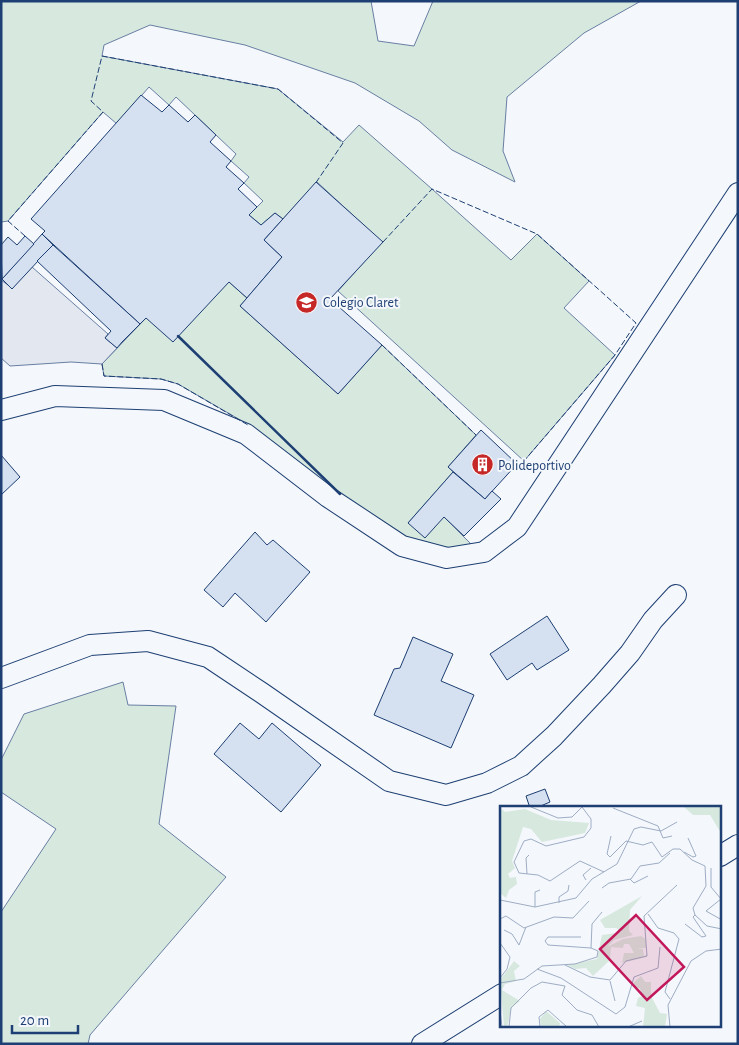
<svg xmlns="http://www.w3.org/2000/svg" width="739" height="1045" font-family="'Alegreya Sans',sans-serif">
	<rect width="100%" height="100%" fill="#f4f7fb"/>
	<g fill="#d7e8df" stroke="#687fa3">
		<polygon points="1,1 371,1 378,41 414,46 433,1 641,1 584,33 507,97 503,151 515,182 452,150 419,121 355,83 245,45 150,25 104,45 102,56 278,89 343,142 359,125 432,189 511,260 537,234 589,281 564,308 615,355 524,461 338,291 382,242 317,182 283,219 275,213 261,225 249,215 263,201 244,183 249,177 231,161 236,154 176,97 169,105 149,87 117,124 103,112 8,221 1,222"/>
		<polygon points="229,282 247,298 240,306 338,394 382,345 476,435 448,467 453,472 408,523 444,517 471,544 423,554 393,534 242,421 178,384 161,379 104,376 102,364 146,318"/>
		<polygon points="123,682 128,705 176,706 159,824 226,877 90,1035 88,1044 1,1044 1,912 56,829 1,792 1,760 24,714"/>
	</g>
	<polygon fill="#e3e8f0" stroke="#687fa3" points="32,267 108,334 105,338 117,348 102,364 71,362 10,366 1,358 1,280 12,288"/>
	<g fill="#d5e0f0" stroke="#1d3f73">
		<polygon points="141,95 162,112 169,105 188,122 195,115 216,135 210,142 231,161 226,167 244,183 238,189 257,207 249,215 261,225 275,213 283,219 264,240 282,257 247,298 229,282 173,342 146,318 140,324 42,234 45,231 31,219"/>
		<polygon points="316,182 383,242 330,299 382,345 338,394 240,306 282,257 264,240"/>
		<polygon points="42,234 53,245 12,289 2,279"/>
		<polygon points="25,236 34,244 2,279 1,245 8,237 17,245"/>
		<polygon points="53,245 140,324 122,342 117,348 105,338 111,331 37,261"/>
		<polygon points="481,430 517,464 485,499 448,467"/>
		<polygon points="1,455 20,477 1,495"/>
		<polygon points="453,472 485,499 492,491 501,499 464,536 444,517 425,538 408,523"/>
		<polygon points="255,532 267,545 273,540 310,572 266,622 235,593 223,607 204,590"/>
		<polygon points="547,616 569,650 537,670 532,663 507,680 490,654"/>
		<polygon points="413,637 453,654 441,681 474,695 451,748 374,715 394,669 400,668"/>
		<polygon points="240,723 259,739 272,723 321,765 281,812 214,754"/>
		<polygon points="545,789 550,802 536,808 530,808 526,796"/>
	</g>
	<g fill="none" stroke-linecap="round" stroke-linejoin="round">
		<defs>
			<g id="minor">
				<polyline points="1,410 55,396 164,400 246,434 328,497 402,546 447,558 484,552 517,527 738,193"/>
				<polyline points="1,678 90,645 148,641 208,657 262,693 389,781 446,795 487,783 521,766 554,736 602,685 630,653 653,620 676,595"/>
				<polyline points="720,856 738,845"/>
				<polyline points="422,1044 502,994"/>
			</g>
		</defs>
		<use href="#minor" stroke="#1d3f73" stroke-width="22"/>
		<use href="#minor" stroke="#f4f7fb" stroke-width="20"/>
		<g stroke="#1d3f73" stroke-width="1" stroke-dasharray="6 2.5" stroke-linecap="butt">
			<polyline points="25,236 8,221 103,112 91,101 102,56 278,89 343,143 315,184"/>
			<polyline points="383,242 432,189 537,234 636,323 615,355 524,461"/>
			<polyline points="382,345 476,435"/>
			<polyline points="102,364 104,376 161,379 178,384 248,425"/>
		</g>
		<polyline stroke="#1d3f73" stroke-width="2.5" points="178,336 340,494"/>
	</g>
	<defs>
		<symbol id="school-disc" viewBox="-11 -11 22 22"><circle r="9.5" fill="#c62828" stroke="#f4f7fb"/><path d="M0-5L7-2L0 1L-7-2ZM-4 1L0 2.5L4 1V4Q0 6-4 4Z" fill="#fff"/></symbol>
		<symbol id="building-disc" viewBox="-11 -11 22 22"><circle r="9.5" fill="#c62828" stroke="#f4f7fb"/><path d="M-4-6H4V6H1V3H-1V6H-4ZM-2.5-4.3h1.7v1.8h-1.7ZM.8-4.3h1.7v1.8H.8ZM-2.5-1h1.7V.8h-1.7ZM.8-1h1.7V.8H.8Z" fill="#fff"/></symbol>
	</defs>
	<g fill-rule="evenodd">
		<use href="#school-disc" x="294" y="290" width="25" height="25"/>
		<use href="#building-disc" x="470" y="452" width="25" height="25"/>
	</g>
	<g text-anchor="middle" stroke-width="4" stroke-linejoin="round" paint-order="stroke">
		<g font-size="14" fill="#1d3f73" stroke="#f4f7fb" text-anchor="start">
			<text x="323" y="307">Colegio Claret</text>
			<text x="498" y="470">Polideportivo</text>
		</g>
	</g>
	<g transform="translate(500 806)">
		<rect width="221" height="221" fill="#f4f7fb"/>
		<path d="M0,1L5,6L25,3L51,14L89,17L85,27L42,36L31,23L23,21L12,55L15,62L8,68L10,72L16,71L17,78L9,84L6,92L0,87ZM184,1H221V27L210,9H193ZM142,90L130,104L129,125L133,129L114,134L107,141L123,133L141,130L146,133V142H137L143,143L144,150L148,148L146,151L122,157L124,147H134L129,138H124L123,142L111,141L110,154L93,170L86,162L75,163L67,159L97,153L102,129L122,126L116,122H105L100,114ZM14,155L20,160L14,165L16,175L5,178L2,184L20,195L12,201L7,221H4L0,174ZM141,170L145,176H151V190L160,207L167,208L165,221H143L145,202L136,200L138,192L142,190L140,182H135L133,177ZM46,205L60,217L59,221H41L40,213Z" fill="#d7e8df"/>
		<path fill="none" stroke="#9eadc5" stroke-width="1" d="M31,1L58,12L72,11L82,1L91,13V22L84,31L46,40L31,33L24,35L14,56L19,67L38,69L50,75L80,55L104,66M113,2L158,20L163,32L172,30M111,30L107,48L110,51L126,35M126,35L143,39L152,36L162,51L173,43H180L192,54L205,60L206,80L193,102L195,109L207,120L222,123M184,46L193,51L196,50L188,32M211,62V81L221,93L206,105L222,114M27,68L26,52L29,49M130,73L134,77L148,70M86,74L83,69L91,62M102,82L109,77L131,73L140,60L159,57L170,47M0,94L35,101L76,92L92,73L117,58L134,23L141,21L161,25L177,16M59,97V91L68,85L69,79M35,101V86L40,84M148,108L158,122L174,127L179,133L165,186L170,193M0,113L6,110L24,122L54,111L73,112L89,95M185,118L202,131L206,130L193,111L195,109M4,124L12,128L19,139L26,121M0,137L10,151L7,163L0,172M91,142L92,118L102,106M65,159L90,171L110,174L126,155L147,150L144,110L177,79M37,163L61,172L116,208L125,201L134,171L158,162L160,141M110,175L115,195M0,177L24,173L42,160L75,158L97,151L98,145L91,142L48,139L45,135L48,131H81M65,180L62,189L77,204L92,209L99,221M0,205L2,221M9,221L11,202L31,182L42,176L65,180M40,221L39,211L48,204L67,221M128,221L142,215M170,221L168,199L191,155L206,145L222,143"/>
		<path fill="#c2185b" fill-opacity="0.15" stroke="#c2185b" stroke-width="2.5" d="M136,109L184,161L147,194L100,143Z"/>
		<rect width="221" height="221" fill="none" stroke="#1d3f73" stroke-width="2.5"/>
	</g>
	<rect width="739" height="1045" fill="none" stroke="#1d3f73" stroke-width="5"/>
	<path d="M12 1025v8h66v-8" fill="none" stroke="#1d3f73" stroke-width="2.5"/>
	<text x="20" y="1025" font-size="15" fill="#1d3f73" stroke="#f4f7fb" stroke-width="4" paint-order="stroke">20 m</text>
</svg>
